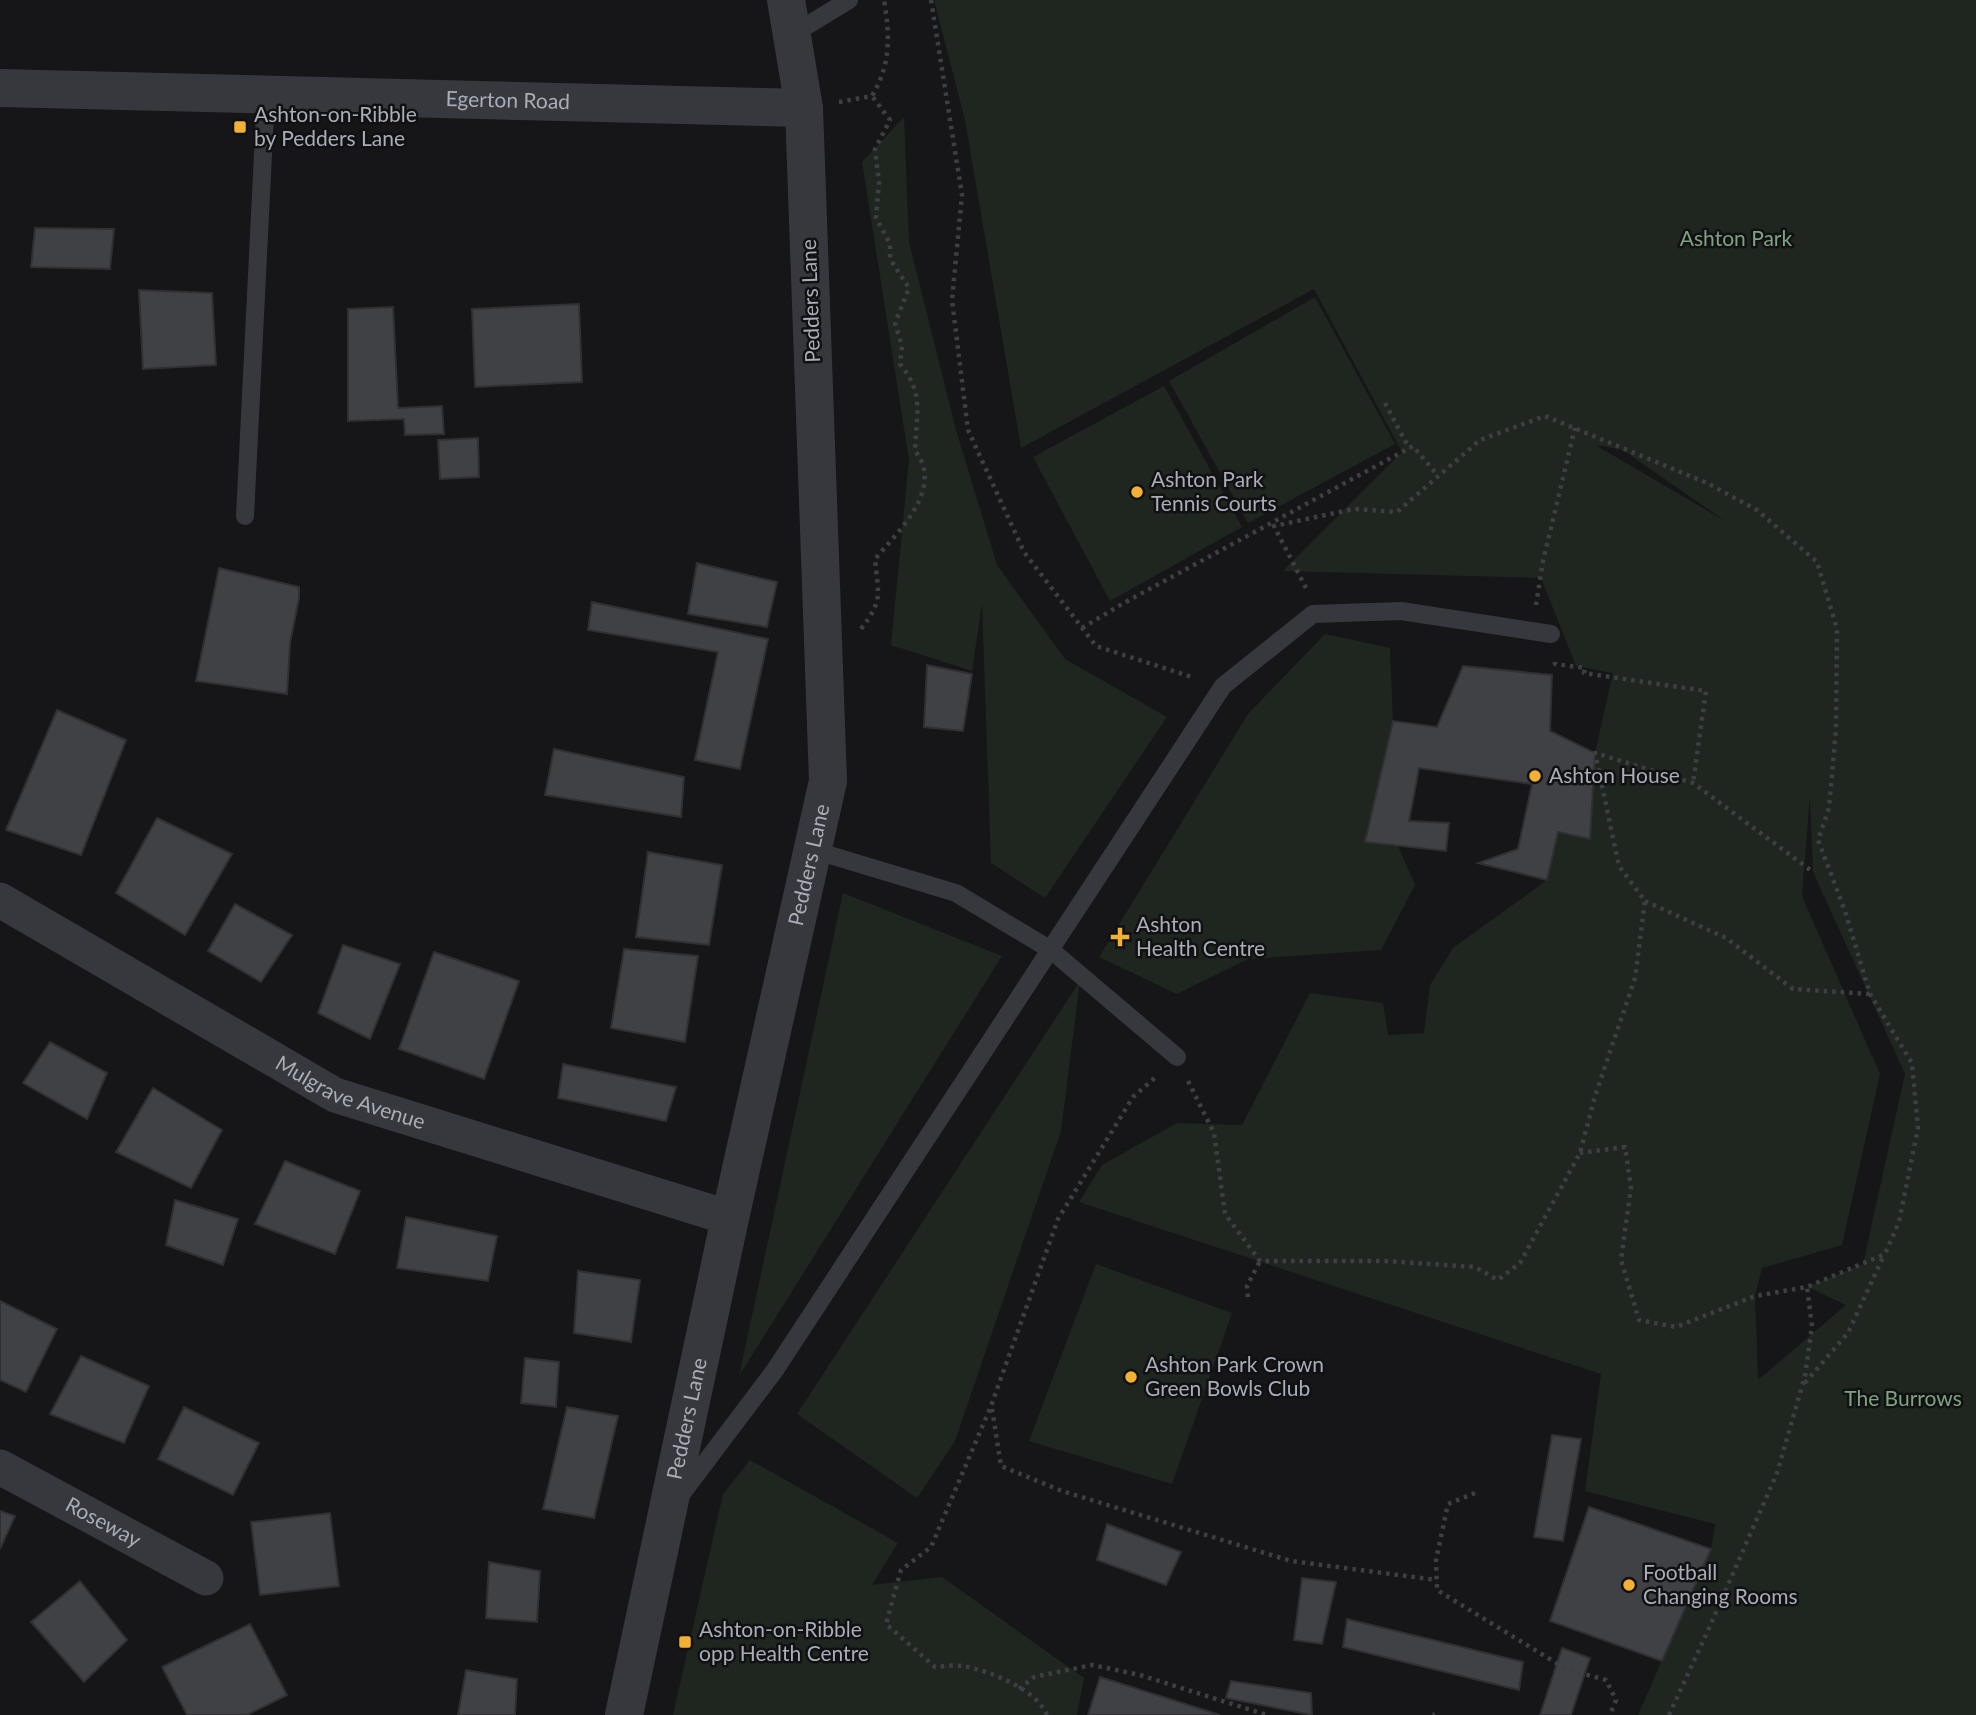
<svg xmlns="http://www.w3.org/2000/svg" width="1976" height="1715" font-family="Lato,sans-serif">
	<rect width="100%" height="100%" fill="#161618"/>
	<g fill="#1e261f" fill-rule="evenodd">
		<path d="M934,0H1976V1715H1638L1711,1549L1715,1524L1585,1491L1601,1374L1079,1202L1102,1165L1177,1123L1242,1125L1310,993L1383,1003L1388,1035L1424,1033L1430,985L1453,948L1547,880L1558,832L1590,838L1595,753L1613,673L1576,666L1541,578L1283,571L1402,452L1314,289L1021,448L965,120ZM1597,445L1623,450L1725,521L1597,446ZM1810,796L1813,872L1905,1074L1863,1264L1807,1287L1846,1305L1758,1380L1755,1296L1762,1268L1842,1245L1880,1074L1802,896Z"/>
		<polygon points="904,117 909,242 956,430 997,565 1065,659 1167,717 1045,898 991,863 982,604 972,671 891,645 909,460 862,162"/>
		<polygon points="1315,297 1395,444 1248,523 1169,381"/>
		<polygon points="1164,386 1242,527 1110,601 1033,457"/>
		<polygon points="1325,634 1390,648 1393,721 1365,842 1398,846 1415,885 1381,950 1248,959 1177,994 1099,957 1248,714"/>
		<polygon points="843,893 1002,956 739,1376"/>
		<polygon points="1080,981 1061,1131 955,1441 917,1498 797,1414"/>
		<polygon points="1096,1264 1232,1313 1172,1484 1029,1441"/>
		<polygon points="750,1460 898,1543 872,1585 942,1577 1084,1678 1077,1715 673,1715 723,1494"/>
	</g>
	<g fill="#404145" stroke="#303034" stroke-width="2">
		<polygon points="35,228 114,229 110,269 31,267"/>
		<polygon points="139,290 212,293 216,365 143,369"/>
		<polygon points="579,304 582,382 475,387 472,309"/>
		<polygon points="393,307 398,408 442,406 444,434 405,435 404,419 348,421 348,309"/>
		<polygon points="478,438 479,477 440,479 438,440"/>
		<polygon points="697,563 777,582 767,627 688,614"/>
		<polygon points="219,568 299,587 299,598 290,643 287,694 196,681"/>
		<polygon points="592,602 768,639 740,769 695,760 718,652 588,630"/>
		<polygon points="927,665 972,674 963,731 924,727"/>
		<polygon points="1463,666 1552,675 1550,731 1595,753 1590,839 1558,832 1547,880 1478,863 1518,849 1532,784 1419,768 1409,821 1449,823 1446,851 1365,842 1393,721 1437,727"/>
		<polygon points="57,710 126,740 81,855 6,830"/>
		<polygon points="554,749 684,777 681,817 545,795"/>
		<polygon points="157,818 232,854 185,935 116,893"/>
		<polygon points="648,852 722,865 709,945 636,937"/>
		<polygon points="235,904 292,935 261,982 208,951"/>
		<polygon points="343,945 400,964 370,1039 318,1013"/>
		<polygon points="624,949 698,956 685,1042 611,1028"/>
		<polygon points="434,952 519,981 484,1079 399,1049"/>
		<polygon points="50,1042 107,1073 87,1119 23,1083"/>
		<polygon points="563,1064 676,1087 666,1121 558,1098"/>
		<polygon points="153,1088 222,1130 191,1188 116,1152"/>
		<polygon points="285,1161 360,1191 335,1254 255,1224"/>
		<polygon points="175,1200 238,1219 223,1265 166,1245"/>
		<polygon points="406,1217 497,1236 488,1281 397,1268"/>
		<polygon points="578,1271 640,1280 631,1342 574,1333"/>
		<polygon points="0,1301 57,1329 26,1392 0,1380"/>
		<polygon points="81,1356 149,1386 124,1443 50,1414"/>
		<polygon points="525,1358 559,1362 556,1407 521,1403"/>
		<polygon points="184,1407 259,1443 233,1495 158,1459"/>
		<polygon points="567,1407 618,1416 594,1518 543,1509"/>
		<polygon points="1552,1435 1581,1439 1563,1541 1534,1537"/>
		<polygon points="1589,1507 1711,1549 1662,1661 1550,1621"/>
		<polygon points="0,1511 15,1516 0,1549"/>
		<polygon points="330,1513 339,1586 260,1595 251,1522"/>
		<polygon points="1107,1524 1181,1552 1166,1585 1097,1560"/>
		<polygon points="489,1562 540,1571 537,1622 486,1618"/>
		<polygon points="1302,1578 1336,1582 1322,1644 1294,1640"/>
		<polygon points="80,1581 127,1640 84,1682 31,1622"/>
		<polygon points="1347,1619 1523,1662 1519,1690 1343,1647"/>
		<polygon points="250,1624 287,1695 247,1715 187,1715 162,1667"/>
		<polygon points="1562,1648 1590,1658 1571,1715 1540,1715"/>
		<polygon points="466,1670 517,1679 515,1715 458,1715"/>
		<polygon points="1100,1677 1220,1715 1088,1715"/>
		<polygon points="1231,1681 1311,1693 1312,1715 1226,1698"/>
	</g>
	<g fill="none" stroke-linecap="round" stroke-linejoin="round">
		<g stroke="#3d3f44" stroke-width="4.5" stroke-dasharray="3.5 5" stroke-linecap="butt">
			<polyline points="931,0 962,195 952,300 968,430 1024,552 1096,646 1195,678"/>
			<path d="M839,102L872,96C891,64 890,36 884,0"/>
			<polyline points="1385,403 1405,441 1411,448"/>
			<polyline points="1306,588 1274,526 1354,509 1397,512 1480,440 1545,416 1707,483 1757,510 1817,562 1837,629 1836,729 1829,808 1818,840 1845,911 1870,994 1912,1063 1918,1128 1899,1222 1885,1254 1807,1287 1755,1296 1676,1327 1639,1320 1621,1260 1631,1188 1625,1147 1580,1153"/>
			<polyline points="1536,605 1543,561 1575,428"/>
			<polyline points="1082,628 1122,604 1413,446 1438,476"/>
			<path d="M861,629C884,599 878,594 875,559C898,532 945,488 915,451C916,415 925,394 900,364L902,346L895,323L909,288L890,259V244L876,218L879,182L875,149L890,120L872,96"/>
			<polyline points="1555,662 1555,664 1585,668 1584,673 1706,691 1693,783"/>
			<polyline points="1645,901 1726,938 1793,989 1870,994"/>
			<polyline points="1188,1081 1214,1133 1225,1214 1260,1261 1385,1261 1475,1267 1498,1280 1520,1263 1580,1153 1595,1096 1635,978 1645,901 1619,866 1595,753 1693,783 1813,872"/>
			<polyline points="1248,1297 1247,1286 1260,1261"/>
			<polyline points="1805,1383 1848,1333 1884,1255"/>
			<polyline points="992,1409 1001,1466 1062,1491 1291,1561 1437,1580"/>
			<polyline points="1475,1493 1448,1504 1436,1560 1437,1590 1566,1669 1606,1680 1616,1700 1610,1715"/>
			<polyline points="1019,1689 1034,1677 1092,1665 1140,1675 1267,1715"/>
			<path d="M1047,1715C1036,1689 990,1671 963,1666C954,1665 944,1666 935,1667L886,1624L901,1570L931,1547L991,1406L1058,1219L1133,1097L1157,1076"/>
			<polyline points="1433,1715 1435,1714"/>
			<polyline points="1669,1715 1710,1626 1777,1473 1805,1376 1812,1326 1807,1287"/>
		</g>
		<g stroke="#37383d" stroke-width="18">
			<polyline points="793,34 849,0"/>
			<polyline points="245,516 266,94"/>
			<polyline points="813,850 956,893 1051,950 1177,1057"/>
			<polyline points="680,1496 775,1370 1223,686 1313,614 1401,611 1551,634"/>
		</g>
		<g stroke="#37383d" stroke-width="35">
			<path id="s1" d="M0,900L335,1095L730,1218"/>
			<path id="s2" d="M0,1467L206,1578"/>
		</g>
		<g stroke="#37383d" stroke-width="38">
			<path id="s3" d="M0,88L804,108"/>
			<path id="s4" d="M624,1715L730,1218L828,781L804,108L786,0"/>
		</g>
	</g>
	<g fill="#f2b134" stroke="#111113" stroke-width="2.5">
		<rect x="233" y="120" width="14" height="14" rx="3.5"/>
		<circle cx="1137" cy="492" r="7"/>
		<circle cx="1535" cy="776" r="7"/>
		<path d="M1116.5 926.5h7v7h7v7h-7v7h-7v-7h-7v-7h7z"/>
		<circle cx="1131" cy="1377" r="7"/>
		<circle cx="1629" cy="1585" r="7"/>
		<rect x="678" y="1635" width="14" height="14" rx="3.5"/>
	</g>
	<g text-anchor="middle" stroke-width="5" stroke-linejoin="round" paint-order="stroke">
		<g font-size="21" fill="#a8adb8" stroke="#111113">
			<text dy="7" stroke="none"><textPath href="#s3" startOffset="508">Egerton Road</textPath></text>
			<text transform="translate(811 301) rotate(-92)" y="7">Pedders Lane</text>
			<text dy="7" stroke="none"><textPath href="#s4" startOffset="870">Pedders Lane</textPath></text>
			<text dy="7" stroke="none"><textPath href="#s1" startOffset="401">Mulgrave Avenue</textPath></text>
			<text dy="7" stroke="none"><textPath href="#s4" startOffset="303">Pedders Lane</textPath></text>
			<text dy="7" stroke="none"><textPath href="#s2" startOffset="117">Roseway</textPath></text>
		</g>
		<g font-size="21" fill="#a8adb8" stroke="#111113" text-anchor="start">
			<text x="254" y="122">Ashton-on-Ribble<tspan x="254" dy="24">by Pedders Lane</tspan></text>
			<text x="1151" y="487">Ashton Park<tspan x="1151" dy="24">Tennis Courts</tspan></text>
			<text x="1549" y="783">Ashton House</text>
			<text x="1136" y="932">Ashton<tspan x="1136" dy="24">Health Centre</tspan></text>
			<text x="1145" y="1372">Ashton Park Crown<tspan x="1145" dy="24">Green Bowls Club</tspan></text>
			<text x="1643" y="1580">Football<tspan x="1643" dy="24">Changing Rooms</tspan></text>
			<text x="699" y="1637">Ashton-on-Ribble<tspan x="699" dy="24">opp Health Centre</tspan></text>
		</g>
		<g font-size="21" fill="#7fa381" stroke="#111113">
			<text x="1736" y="246">Ashton Park</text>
			<text x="1903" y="1406">The Burrows</text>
		</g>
	</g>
</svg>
